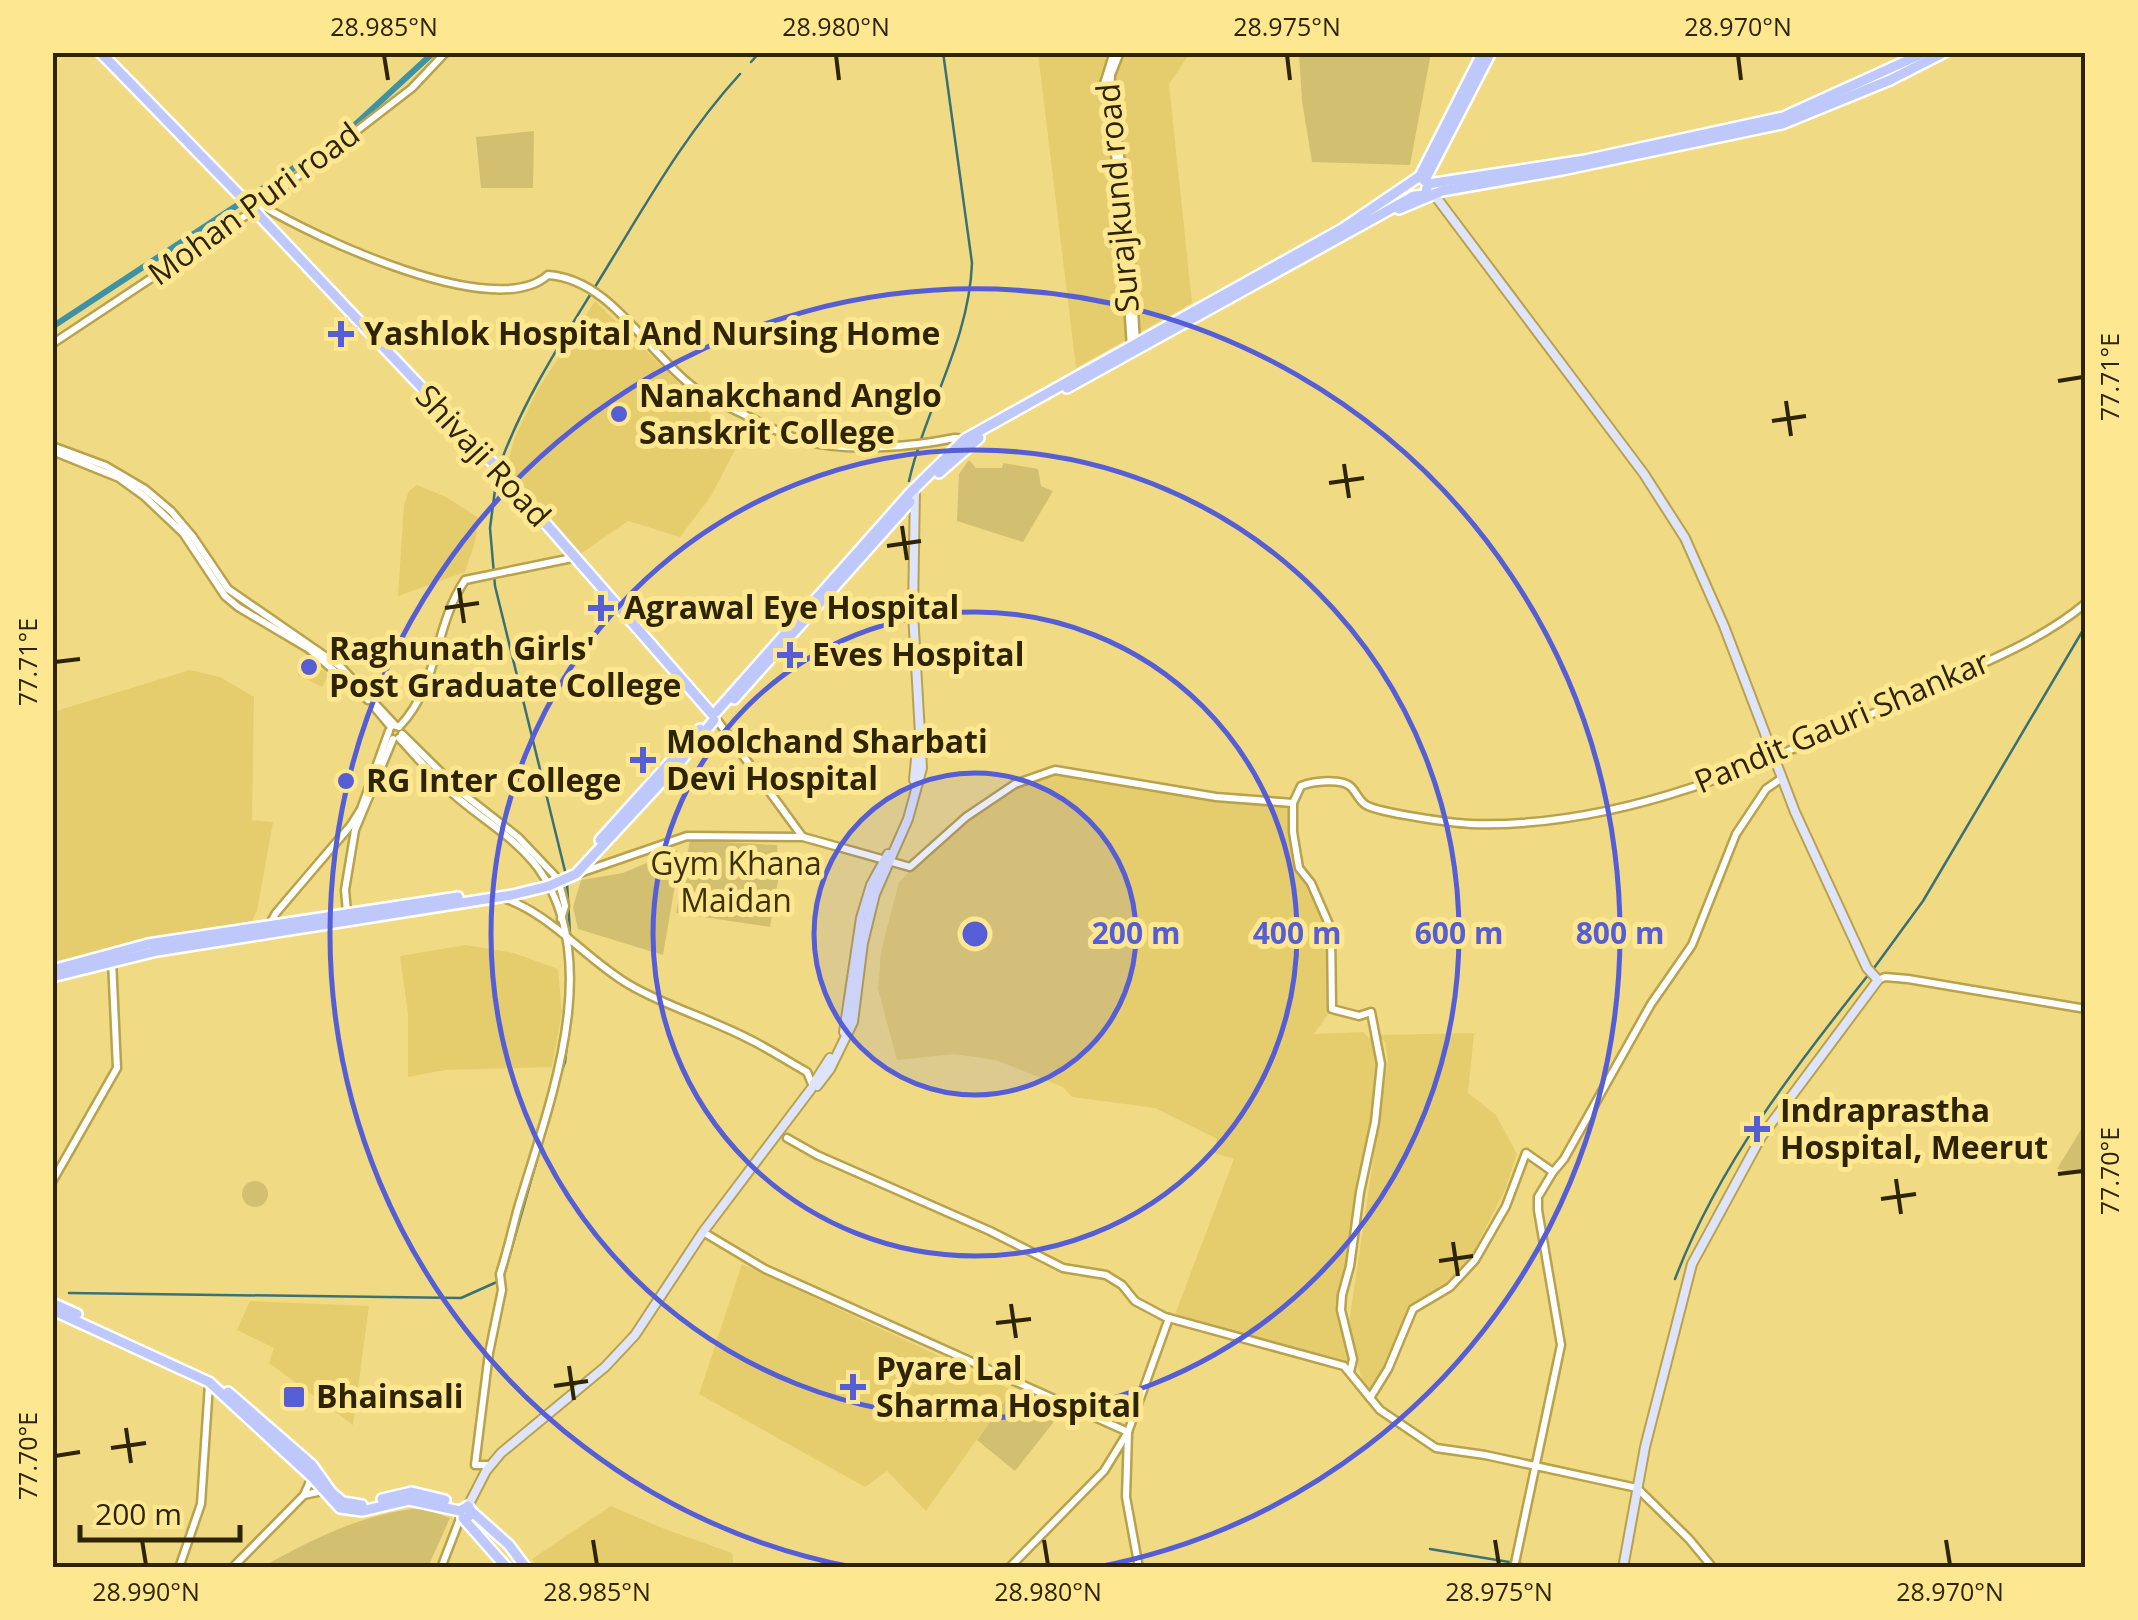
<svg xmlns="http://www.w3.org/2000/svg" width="2138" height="1620" font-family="'Open Sans',sans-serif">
	<rect width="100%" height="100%" fill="#f1da84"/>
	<g fill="#e5cd6d">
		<polygon points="1038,53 1190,53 1169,84 1192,303 1076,368"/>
		<polygon points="595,301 739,442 711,496 680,537 628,521 579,555 506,469 515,437 537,391"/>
		<polygon points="417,485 446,497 479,518 475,542 465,572 398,596 404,505 409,491"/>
		<polygon points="305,660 329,674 322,687 298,675"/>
		<polygon points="190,670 220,677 254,697 252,820 273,822 257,911 247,930 53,972 53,712"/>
		<polygon points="1055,770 1216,797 1293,803 1299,868 1330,922 1332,1009 1314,1034 1363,1032 1379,1048 1377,1100 1360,1218 1342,1295 1348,1330 1388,1059 1385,1042 1378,1035 1474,1033 1468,1093 1496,1115 1517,1154 1505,1190 1459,1280 1412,1306 1393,1346 1389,1366 1372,1395 1365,1391 1352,1345 1350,1373 1344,1361 1174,1317 1234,1159 1214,1153 1217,1139 1155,1108 1072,1097 1063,1087 996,1060 954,1054 897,1060 878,989 881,952 899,882 951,831 992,799"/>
		<polygon points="465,945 514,953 558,969 562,1012 552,1067 445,1070 408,1077 408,1014 400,956"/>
		<polygon points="742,1264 1012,1390 926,1511 887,1471 865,1487 699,1394"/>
		<polygon points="250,1301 369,1306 353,1425 269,1363 274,1348 237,1330"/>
		<polygon points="611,1506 662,1528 732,1553 734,1567 537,1567 532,1559"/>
	</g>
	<g fill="#d3bf70">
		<polygon points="1299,53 1431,53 1410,165 1312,162 1302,101"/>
		<polygon points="534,131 533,188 481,188 476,137"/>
		<polygon points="969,460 976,468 1002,468 1003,463 1038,469 1041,486 1053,491 1023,542 957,521 959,474"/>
		<polygon points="690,840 777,845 779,875 770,927 676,913"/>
		<polygon points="677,850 679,862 663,955 578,929 573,907 581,880 623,873"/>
		<polygon points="2082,1128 2085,1128 2085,1175 2057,1169"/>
		<circle cx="255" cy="1194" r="13"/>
		<polygon points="1006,1399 1056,1419 1015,1471 977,1440"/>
		<path d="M422,1508L450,1518L428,1567H262C313,1539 363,1513 422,1508Z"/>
	</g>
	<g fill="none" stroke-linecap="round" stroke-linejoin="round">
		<g stroke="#3a7174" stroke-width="2.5">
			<polyline points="751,62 760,52"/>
			<path d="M502,459C528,390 571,327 609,264C650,197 687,132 740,74"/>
			<polyline points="497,475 490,528 495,586 566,875"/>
			<path d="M909,481C926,406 969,342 972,263L943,52"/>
			<polyline points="567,883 570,934"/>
			<polyline points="1874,968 1923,901 2086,625"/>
			<polyline points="559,1078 565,1062 572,997"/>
			<polyline points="504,1275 554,1100"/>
			<path d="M1675,1279C1718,1166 1794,1068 1869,974"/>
			<polyline points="69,1293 461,1298 499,1281"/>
			<polyline points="1430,1549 1546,1568"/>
		</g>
		<polyline stroke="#3f92a5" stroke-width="6" points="52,327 344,135 434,52"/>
		<defs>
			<g id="tertiary">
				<polyline points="1114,52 1104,84 1121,193 1131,348"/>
				<polyline points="1120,52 1111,75 1110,91 1127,201 1136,342"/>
				<path d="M261,205C314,237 495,323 548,275C610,279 646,351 692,386C705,397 723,404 739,412C759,422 780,434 802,440C848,453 910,447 955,438L965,439"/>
				<polyline points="52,344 254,210 412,88 446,52"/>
				<polyline points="52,446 106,466 145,489 171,511 193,537 228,589 341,667 396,726"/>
				<polyline points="52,451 119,478 144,496 183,533 225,596 238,607 309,649 368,700"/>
				<polyline points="376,709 391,727"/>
				<polyline points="717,720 802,836"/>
				<path d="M399,727C440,684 433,628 465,580L577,557"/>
				<polyline points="402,734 462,793 518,837 558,879 565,906 561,919"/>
				<path d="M399,738C416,756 433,777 452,793C481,819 515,837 538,868C607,963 547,1109 518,1208C512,1230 507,1253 500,1274L502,1290L489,1353L475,1465H491"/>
				<polyline points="1293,803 1293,832 1299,868 1311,883 1331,929 1332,1009 1359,1016 1371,1012 1381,1064 1375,1122 1360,1192 1350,1266 1342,1295 1341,1310 1353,1359 1350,1372"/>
				<path d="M577,874L687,836L803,837L910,867L966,817L1015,784L1055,770L1216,797L1293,803L1301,786C1313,781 1342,778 1351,787C1357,793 1359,801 1366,805C1380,813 1452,823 1471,824C1632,829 1782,755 1926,689C1980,664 2040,642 2086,603"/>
				<path d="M501,897C552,914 583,957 628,984C665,1006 708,1018 747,1038C768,1048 787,1061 807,1072L812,1084"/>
				<polyline points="347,912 345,890 355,830 393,739"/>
				<polyline points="268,927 276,913 351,825 361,809 389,731"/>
				<polyline points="1878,980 1885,977 1908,979 2086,1009"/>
				<polyline points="787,1138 817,1155 990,1231 1063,1268 1106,1275 1122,1285 1135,1301 1165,1317 1344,1366 1380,1410 1436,1448 1485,1455 1637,1488 1689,1539 1713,1568"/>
				<polyline points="52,1182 117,1068 112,960"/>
				<polyline points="703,1232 765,1269 1128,1432"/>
				<polyline points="1370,1398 1388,1369 1413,1309 1450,1287 1475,1260 1506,1206 1526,1153 1553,1172 1564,1159 1651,1004 1692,945 1736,834 1766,789 1782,778"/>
				<polyline points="1128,1433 1126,1497 1139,1568"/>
				<polyline points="304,1495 327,1490"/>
				<polyline points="179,1568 201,1504 209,1384"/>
				<polyline points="232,1568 304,1495 312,1477"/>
				<polyline points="441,1568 461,1516"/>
				<polyline points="1009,1568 1104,1471 1128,1432 1169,1318"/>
				<polyline points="1514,1568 1561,1345 1538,1210 1538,1197 1553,1172"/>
			</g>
			<g id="secondary">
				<polyline points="1433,193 1644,474 1685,538 1724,626 1795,812 1867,968 1878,980 1761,1137 1692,1264 1645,1447 1623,1568"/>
				<polyline points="914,780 917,749"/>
				<polyline points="844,1032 861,918 871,885 888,854"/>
				<polyline points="814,1083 830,1058"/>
				<polyline points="817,1086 830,1069 853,1022 863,943 875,894 908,819 922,768 913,613 915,488"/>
				<polyline points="468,1506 486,1471 501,1453 605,1367 635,1335 703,1232 811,1089"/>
			</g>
			<g id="primary">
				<polyline points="100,52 254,210 493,463 712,714"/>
				<polyline points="1426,178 1491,52"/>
				<polyline points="1428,184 1585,160 1783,117 1926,52"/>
				<polyline points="1399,209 1442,191 1562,170 1782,124 1890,80 1945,52"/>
				<polyline points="1067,388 1414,196 1425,195 1428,184 1420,176"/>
				<polyline points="939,473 979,438"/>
				<polyline points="734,699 910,502"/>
				<polyline points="716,712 911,492 965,439 1342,229 1420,176 1483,52"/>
				<polyline points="600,840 700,729"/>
				<polyline points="52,970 148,944 458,897"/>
				<polyline points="52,977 157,951 512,895 549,886 576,874 679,763 714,720"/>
				<polyline points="52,1303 77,1314"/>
				<polyline points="52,1310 209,1382 312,1477 340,1508 362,1511 409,1500 460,1511 468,1506 472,1513 467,1518"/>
				<polyline points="228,1392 312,1465 332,1493 343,1502 362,1505"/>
				<polyline points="382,1499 412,1492 445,1500"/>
				<polyline points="471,1511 509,1545 526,1568"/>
				<polyline points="463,1518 507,1568"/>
			</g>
		</defs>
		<use href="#tertiary" stroke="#b8a24b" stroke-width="11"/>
		<use href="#secondary" stroke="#b8a24b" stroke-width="12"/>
		<use href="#primary" stroke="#fff" stroke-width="14"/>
		<use href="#tertiary" stroke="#fff" stroke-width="6"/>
		<use href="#secondary" stroke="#dfe4fd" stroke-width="8"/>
		<use href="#primary" stroke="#bfc8fb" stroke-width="9"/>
	</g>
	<path fill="none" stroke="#2e2500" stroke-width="4" d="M384,55L388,80M836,55L839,80M1287,55L1290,80M1738,55L1741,80M2058,381L2083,377M1786,401L1791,436M1772,421L1806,416M1344,464L1349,498M1329,483L1364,478M902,526L907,560M887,546L921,541M459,588L464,623M445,608L479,603M55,662L80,659M2058,1174L2083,1171M1896,1179L1901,1214M1881,1199L1916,1194M1453,1242L1458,1276M1439,1261L1473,1256M1011,1304L1016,1338M996,1323L1031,1319M569,1366L574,1400M554,1386L588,1381M126,1428L131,1463M111,1448L146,1443M55,1456L80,1452M142,1540L146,1565M593,1540L597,1565M1044,1540L1048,1565M1495,1540L1499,1565M1946,1540L1950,1565"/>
	<circle cx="975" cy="934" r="161" fill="#555ed5" fill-opacity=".12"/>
	<g fill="none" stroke="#555ed5" stroke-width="5">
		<circle cx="975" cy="934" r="161"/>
		<circle cx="975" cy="934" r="322"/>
		<circle cx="975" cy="934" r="484"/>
		<path d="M852 1567A645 645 0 1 1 1098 1567"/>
	</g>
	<g fill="#555ed5" stroke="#fee791" stroke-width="4">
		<path d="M336 319h10v10h10v10h-10v10h-10v-10h-10v-10h10z"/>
		<circle cx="619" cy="414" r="10"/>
		<path d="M596 593h10v10h10v10h-10v10h-10v-10h-10v-10h10z"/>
		<path d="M785 640h10v10h10v10h-10v10h-10v-10h-10v-10h10z"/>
		<circle cx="309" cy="667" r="10"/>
		<path d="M638 745h10v10h10v10h-10v10h-10v-10h-10v-10h10z"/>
		<circle cx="346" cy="781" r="10"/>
		<path d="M1752 1114h10v10h10v10h-10v10h-10v-10h-10v-10h10z"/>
		<path d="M848 1372h10v10h10v10h-10v10h-10v-10h-10v-10h10z"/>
		<rect x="282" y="1385" width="24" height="24" rx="5"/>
	</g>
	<g text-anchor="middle" stroke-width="10" stroke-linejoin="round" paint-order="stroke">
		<g font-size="32" fill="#2e2500" stroke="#fee791">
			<text transform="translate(1118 198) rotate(-95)" y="11">Surajkund road</text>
			<text transform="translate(254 204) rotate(-36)" y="11">Mohan Puri road</text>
			<text transform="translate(483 456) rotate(47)" y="11">Shivaji Road</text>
			<text transform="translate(1842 722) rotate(-23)" y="11">Pandit Gauri Shankar</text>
		</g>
		<g font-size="32" font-weight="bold" fill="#2e2500" stroke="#fee791" text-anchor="start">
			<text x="364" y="345">Yashlok Hospital And Nursing Home</text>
			<text x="639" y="407">Nanakchand Anglo<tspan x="639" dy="37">Sanskrit College</tspan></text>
			<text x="624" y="619">Agrawal Eye Hospital</text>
			<text x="329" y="660">Raghunath Girls'<tspan x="329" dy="37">Post Graduate College</tspan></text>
			<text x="812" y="666">Eves Hospital</text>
			<text x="666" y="753">Moolchand Sharbati<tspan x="666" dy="37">Devi Hospital</tspan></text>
			<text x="366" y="792">RG Inter College</text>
			<text x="1780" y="1122">Indraprastha<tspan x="1780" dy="37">Hospital, Meerut</tspan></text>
			<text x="876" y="1380">Pyare Lal<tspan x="876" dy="37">Sharma Hospital</tspan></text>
			<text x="316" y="1408">Bhainsali</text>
		</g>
		<g font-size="32" fill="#3e3200" stroke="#fee791">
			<text x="736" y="875">Gym Khana<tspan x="736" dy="37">Maidan</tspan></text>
		</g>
	</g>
	<circle cx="975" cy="934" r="15" fill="#555ed5" stroke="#fee791" stroke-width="5"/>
	<g font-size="30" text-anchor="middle" font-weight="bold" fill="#555ed5" stroke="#fee791" stroke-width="10" stroke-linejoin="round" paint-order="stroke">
		<text x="1136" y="944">200 m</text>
		<text x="1297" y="944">400 m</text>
		<text x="1459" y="944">600 m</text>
		<text x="1620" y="944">800 m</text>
	</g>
	<rect width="2138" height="1620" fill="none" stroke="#fee791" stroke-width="110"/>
	<path d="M80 1525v15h160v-15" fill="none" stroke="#2e2500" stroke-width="5"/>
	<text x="95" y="1525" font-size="30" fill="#2e2500" stroke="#fee791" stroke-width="8" paint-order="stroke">200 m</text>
	<rect x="55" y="55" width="2028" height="1510" fill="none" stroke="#2e2500" stroke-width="4"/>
	<g font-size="25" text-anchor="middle" fill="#2e2500">
		<text x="384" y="36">28.985°N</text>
		<text x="836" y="36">28.980°N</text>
		<text x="1287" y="36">28.975°N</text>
		<text x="1738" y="36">28.970°N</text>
		<text transform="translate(2110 377) rotate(-90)" y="9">77.71°E</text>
		<text transform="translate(28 662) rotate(-90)" y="9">77.71°E</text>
		<text transform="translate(2110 1171) rotate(-90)" y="9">77.70°E</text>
		<text transform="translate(28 1456) rotate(-90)" y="9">77.70°E</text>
		<text x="146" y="1601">28.990°N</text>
		<text x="597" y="1601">28.985°N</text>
		<text x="1048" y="1601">28.980°N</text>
		<text x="1499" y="1601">28.975°N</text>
		<text x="1950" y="1601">28.970°N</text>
	</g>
</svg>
